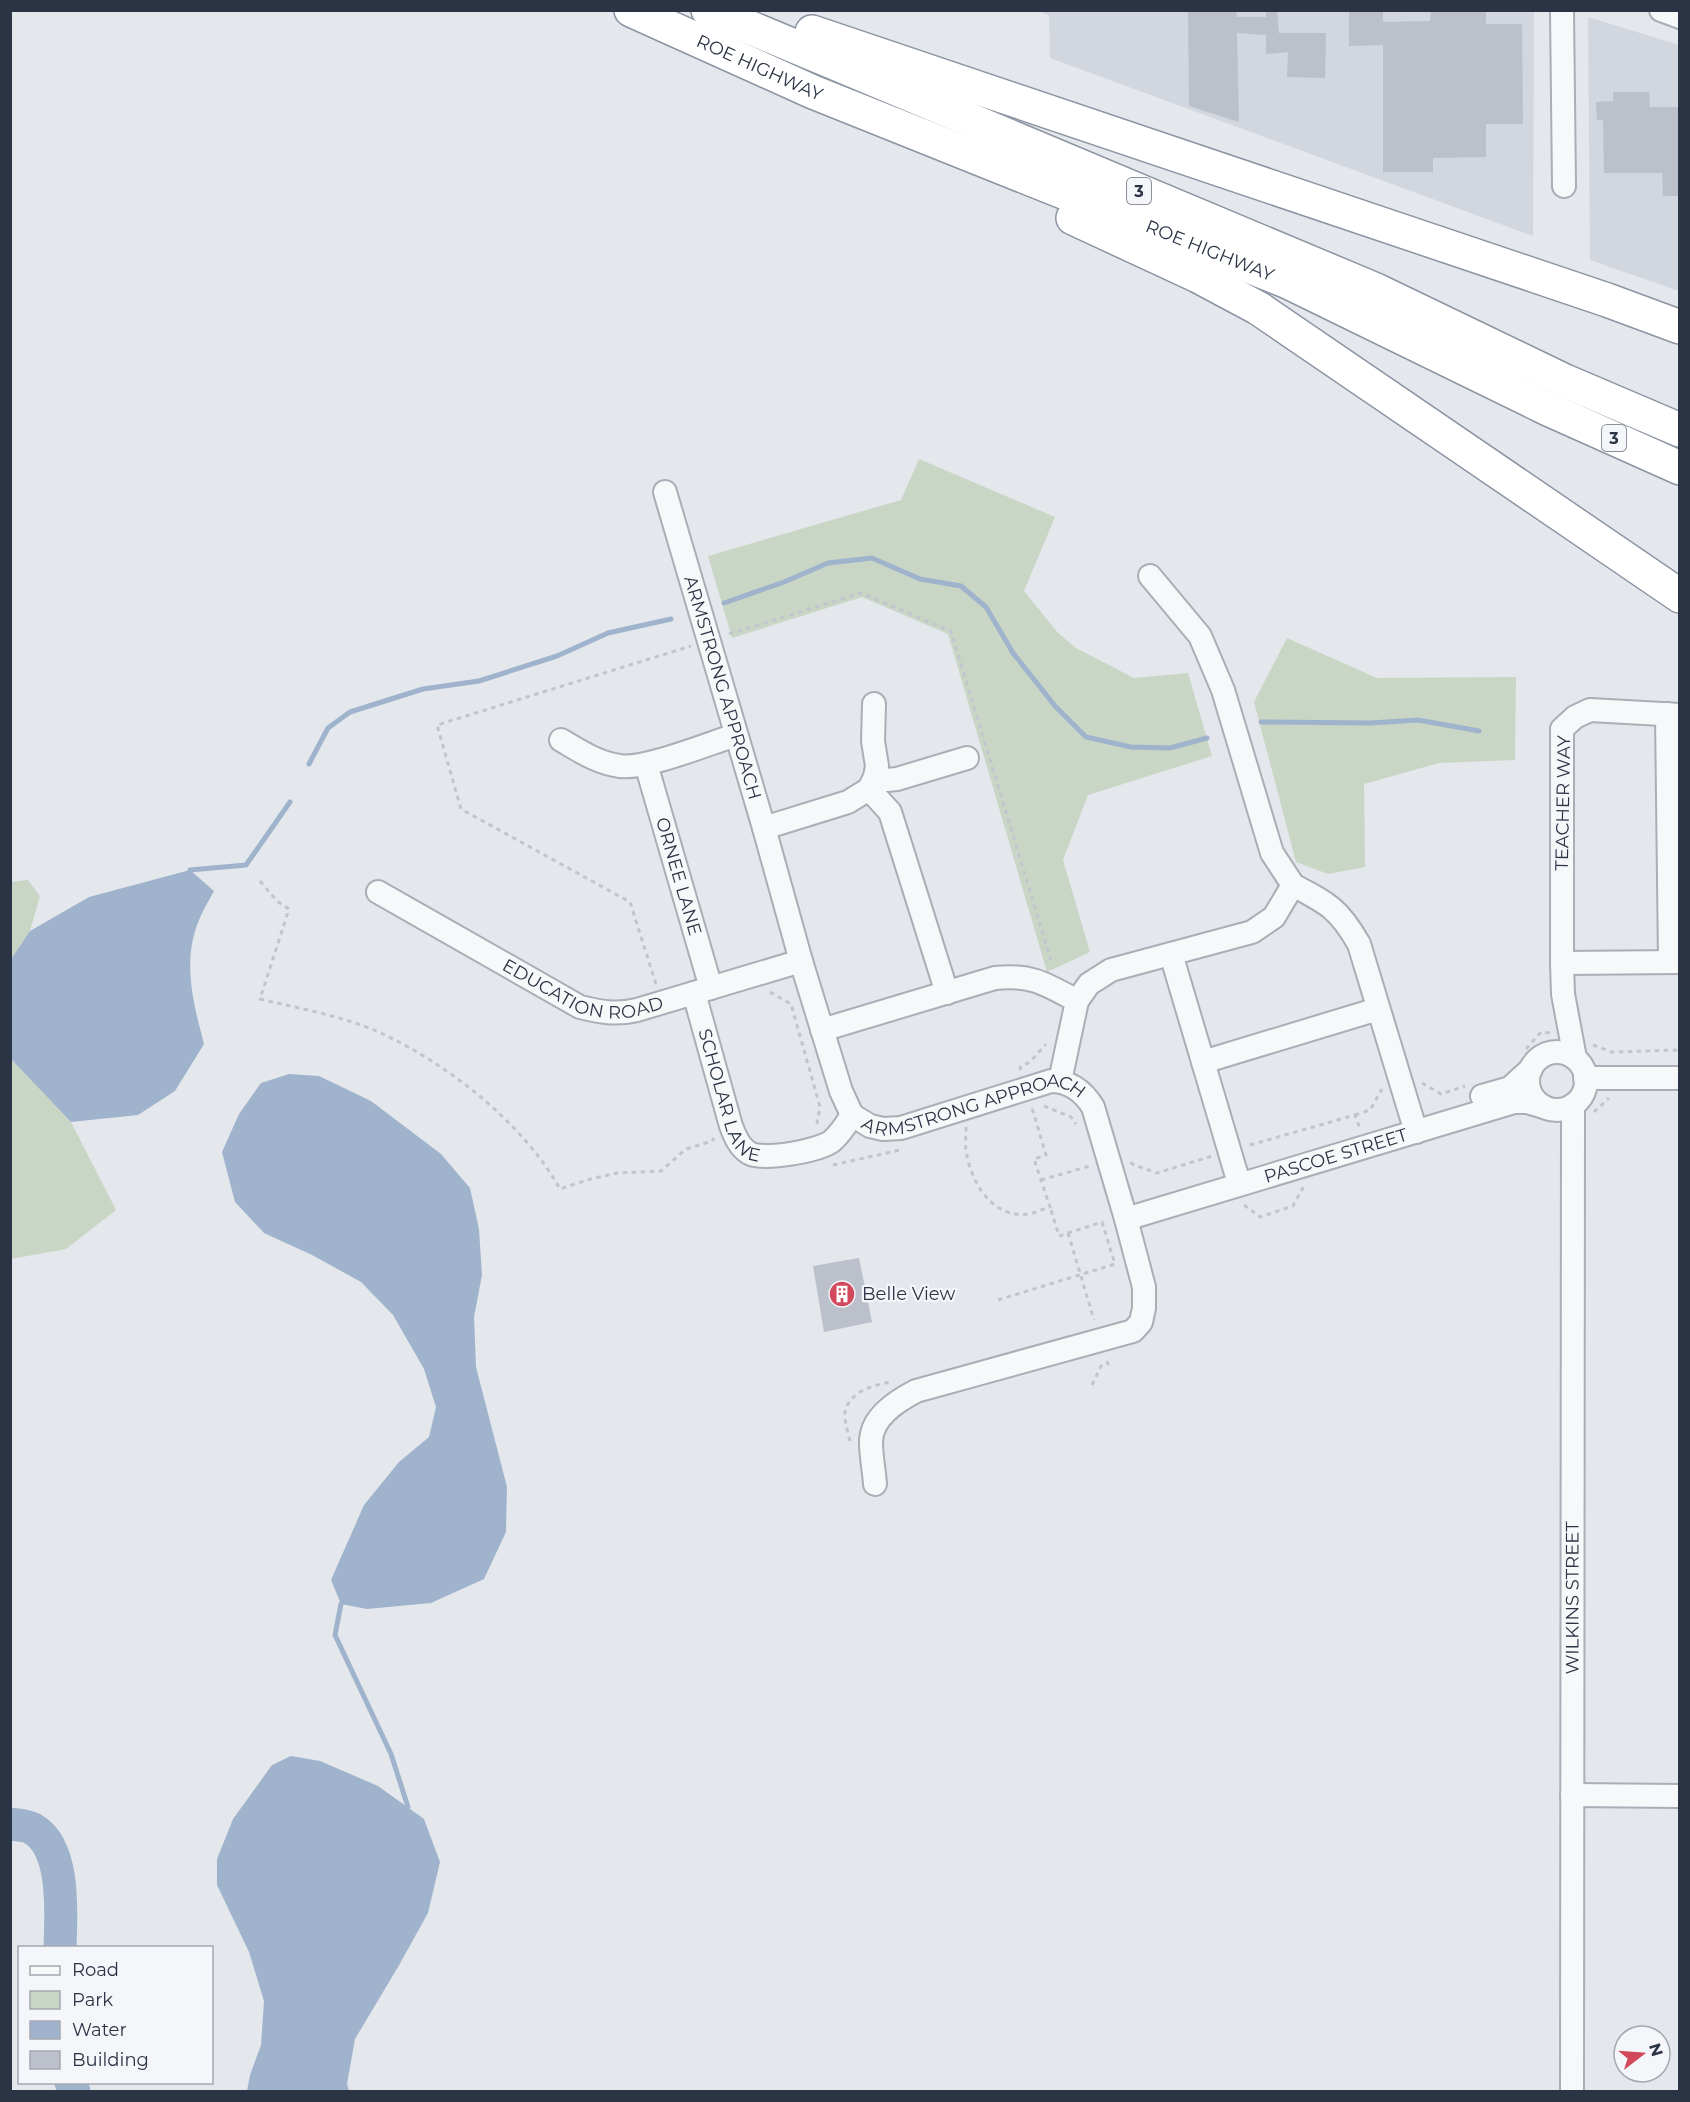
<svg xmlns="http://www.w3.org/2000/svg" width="1690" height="2102" font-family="Montserrat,sans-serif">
	<rect width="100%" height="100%" fill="#e4e7ec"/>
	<g fill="#d2d6de">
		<polygon points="1038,11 1534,11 1533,236 1050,58 1049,15"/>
		<polygon points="1588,17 1679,45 1679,291 1590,260"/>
	</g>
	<g fill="#c9d6c5">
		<polygon points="919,459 1055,517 1024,591 1058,633 1076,648 1134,678 1188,673 1212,756 1088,795 1063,860 1090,952 1047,972 948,634 862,597 732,638 708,556 901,500"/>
		<polygon points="1287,638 1377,678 1516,677 1515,760 1439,763 1364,784 1365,867 1328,874 1296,862 1254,702"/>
		<polygon points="28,880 40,896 30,931 11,959 11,882"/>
		<polygon points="10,1058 71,1122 116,1210 66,1249 11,1259"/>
	</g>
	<g fill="#9fb4cc">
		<path d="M190,870L214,891C209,900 203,910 199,920C182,961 193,1002 204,1044L175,1091L138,1115L71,1122L11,1059V959L30,931L89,897Z"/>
		<polygon points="289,1074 319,1076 371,1101 441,1154 470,1188 479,1229 482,1275 474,1317 476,1367 507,1487 506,1532 484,1579 431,1603 367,1609 341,1604 331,1580 364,1505 399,1462 429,1437 436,1407 424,1369 393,1315 361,1282 312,1255 264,1233 235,1202 222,1152 239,1114 261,1083"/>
		<polygon points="291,1756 320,1761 378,1786 424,1819 440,1862 428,1913 398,1967 355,2039 347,2084 349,2091 247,2091 250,2075 261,2045 264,2001 249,1952 217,1885 217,1859 233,1819 272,1765"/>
	</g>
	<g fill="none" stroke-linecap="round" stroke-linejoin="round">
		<g stroke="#9fb4cc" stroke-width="5">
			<polyline points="724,603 784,582 828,563 872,558 920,579 961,586 986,607 1013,653 1055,706 1086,737 1131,747 1170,748 1207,738"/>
			<polyline points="1261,722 1371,723 1418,720 1479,731"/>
			<polyline points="309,764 328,728 350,712 423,689 479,681 557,656 608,633 671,619"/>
			<polyline points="190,870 246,865 290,802"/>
			<polyline points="341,1604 335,1635 391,1754 408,1807"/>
		</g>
		<g stroke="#9fb4cc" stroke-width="33">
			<path d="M10,1824C17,1825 27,1825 33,1829C66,1848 61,1915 60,1948"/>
			<polyline points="71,2082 74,2092"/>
		</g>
	</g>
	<g fill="#bbc0ca">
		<polygon points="1188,10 1236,10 1237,17 1266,17 1266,10 1277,10 1279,33 1326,33 1325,78 1287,77 1288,52 1266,54 1266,35 1237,33 1239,122 1189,106"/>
		<polygon points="1349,10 1383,10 1383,22 1430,21 1431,10 1486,10 1486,24 1522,24 1523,124 1486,124 1486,157 1433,158 1433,172 1383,172 1383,45 1349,46"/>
		<polygon points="1613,92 1649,92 1650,107 1680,107 1680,196 1663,196 1662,173 1604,173 1603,120 1597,120 1596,102 1613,101"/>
		<polygon points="859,1258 872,1322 824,1332 813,1266"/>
	</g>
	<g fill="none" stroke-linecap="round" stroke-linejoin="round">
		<defs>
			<g id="minor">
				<polyline points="1562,10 1564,186"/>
				<polyline points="1661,10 1680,17"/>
				<path id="s1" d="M665,492L764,828L801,961L841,1091L852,1115L870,1126L883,1129L901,1128L1051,1081C1070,1081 1083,1091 1093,1107L1126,1219L1144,1287V1308L1141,1322L1133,1331L916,1391C897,1401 871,1417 871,1442C871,1456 874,1470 875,1484"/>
				<polyline points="1150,576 1200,636 1223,690 1272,853 1293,885"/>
				<polyline points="1667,714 1670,962"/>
				<path d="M561,740C580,751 597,763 620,766C644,770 710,743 736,735"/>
				<path id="s2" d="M646,764L711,988"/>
				<polyline points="875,777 887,780 897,779 967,758"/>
				<polyline points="869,789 890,812 947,993"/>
				<polyline points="764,828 848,802 869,789 875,777 877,766 873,741 874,704"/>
				<path id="s3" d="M378,892L580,1007C600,1012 616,1015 637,1010L801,961"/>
				<polyline points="1171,954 1236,1173"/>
				<polyline points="1562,963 1680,962"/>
				<path id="s4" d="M694,993L731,1126C735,1136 739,1147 749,1153C763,1161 819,1151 832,1141C841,1133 846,1125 852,1115"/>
				<path d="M1077,1001L1089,984L1111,970L1252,932L1274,917L1293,885C1329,904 1339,909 1359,944L1416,1132"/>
				<path d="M822,1030L995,978C1031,974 1046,984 1077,1001L1060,1081"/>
				<circle cx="1557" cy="1081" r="29"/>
				<polyline points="1575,1058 1563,994 1562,963 1562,729 1575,717 1590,710 1680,715"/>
				<polyline points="1203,1062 1378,1009"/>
				<polyline points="1585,1078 1680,1078"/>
				<polyline points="1482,1096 1510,1088 1531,1069"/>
				<path id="s5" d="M1126,1219L1514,1102H1527L1544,1107"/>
				<polyline points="1572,1795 1680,1796"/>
				<path id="s6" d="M1572,2092L1573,1105"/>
			</g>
			<g id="highway">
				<path id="s7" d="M631,10L813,92L1288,282L1548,409L1680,468"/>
				<polyline points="708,10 1376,290 1565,381 1680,430"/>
				<polyline points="812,32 1607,300 1680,327"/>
				<polyline points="1073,218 1198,276 1258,308 1680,596"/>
			</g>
		</defs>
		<use href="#minor" stroke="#a9aeb7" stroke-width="26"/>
		<use href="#highway" stroke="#8b94a3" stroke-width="36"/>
		<g stroke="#c2c5cb" stroke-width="3" stroke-dasharray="4.5 4.5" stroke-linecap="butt">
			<polyline points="729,634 861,593 951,631 1052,964"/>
			<path d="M260,881L277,901L289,909L260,999C301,1009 344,1016 383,1034C449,1065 524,1124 560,1189L587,1180L617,1173L661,1171L686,1149L712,1141L714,1138"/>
			<polyline points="656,984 630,902 461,809 437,725 691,646"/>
			<polyline points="770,992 791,1004 820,1107 817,1123 818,1127"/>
			<polyline points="1593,1045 1612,1052 1680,1050"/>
			<polyline points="1526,1049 1541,1032 1551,1033"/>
			<polyline points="1021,1070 1020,1067 1030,1062 1046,1044"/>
			<polyline points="1422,1083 1441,1094 1465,1086"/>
			<polyline points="1044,1106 1071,1117 1076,1124"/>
			<polyline points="1594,1112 1609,1098"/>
			<polyline points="1355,1115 1370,1110 1382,1089"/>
			<path d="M966,1127C966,1135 965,1143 966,1150C970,1181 992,1219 1028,1214C1035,1213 1043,1209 1050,1207L1034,1159L1046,1155L1032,1108"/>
			<polyline points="1250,1145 1355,1115 1360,1129"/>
			<polyline points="1131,1162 1132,1164 1157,1173 1212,1156"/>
			<polyline points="833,1165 900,1150"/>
			<polyline points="1041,1180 1090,1166"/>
			<polyline points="1244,1205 1260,1217 1293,1206 1304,1186"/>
			<polyline points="1068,1233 1094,1320"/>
			<polyline points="998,1300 1115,1264 1102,1222 1059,1236 1050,1207"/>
			<polyline points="1092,1385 1101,1366 1108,1364 1106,1359"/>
			<path d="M850,1441C848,1433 844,1421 845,1412C850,1391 872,1386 890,1382"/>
		</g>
		<use href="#minor" stroke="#f7f8fa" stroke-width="22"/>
		<use href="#highway" stroke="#fff" stroke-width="33"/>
	</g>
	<defs>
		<symbol id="building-disc" viewBox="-11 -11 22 22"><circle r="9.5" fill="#d1495b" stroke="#f4f6f9"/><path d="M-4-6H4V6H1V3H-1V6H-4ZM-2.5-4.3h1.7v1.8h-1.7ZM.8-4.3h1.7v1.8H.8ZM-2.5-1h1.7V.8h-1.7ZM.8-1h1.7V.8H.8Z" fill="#fff"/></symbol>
	</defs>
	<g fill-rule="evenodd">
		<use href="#building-disc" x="827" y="1279" width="30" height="30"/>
	</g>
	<g text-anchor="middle" stroke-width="4.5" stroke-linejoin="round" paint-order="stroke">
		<g fill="#f4f6f9" stroke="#676e7b" stroke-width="1.5">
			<rect x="1127" y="178" width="24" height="26" rx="4.5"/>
			<rect x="1602" y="425" width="24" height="26" rx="4.5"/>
		</g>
		<g font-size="16" font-weight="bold" fill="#2b3445">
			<text x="1139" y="197">3</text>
			<text x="1614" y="444">3</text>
		</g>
		<g font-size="18" fill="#2b3445" stroke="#f4f6f9">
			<text dy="6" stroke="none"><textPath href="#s7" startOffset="141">ROE HIGHWAY</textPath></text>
			<text dy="6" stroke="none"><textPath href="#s7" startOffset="627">ROE HIGHWAY</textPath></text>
			<text dy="6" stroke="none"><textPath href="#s1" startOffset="204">ARMSTRONG APPROACH</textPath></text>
			<text transform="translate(1563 803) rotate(-89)" y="6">TEACHER WAY</text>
			<text dy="6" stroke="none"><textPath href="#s2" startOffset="117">ORNEE LANE</textPath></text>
			<text dy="6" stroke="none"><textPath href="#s3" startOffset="231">EDUCATION ROAD</textPath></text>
			<text dy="6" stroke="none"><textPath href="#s4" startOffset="110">SCHOLAR LANE</textPath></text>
			<text dy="6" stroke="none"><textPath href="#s1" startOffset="780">ARMSTRONG APPROACH</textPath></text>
			<text dy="6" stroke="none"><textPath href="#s5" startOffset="219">PASCOE STREET</textPath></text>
			<text dy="6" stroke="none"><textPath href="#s6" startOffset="494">WILKINS STREET</textPath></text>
		</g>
		<g font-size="18" fill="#2b3445" stroke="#f4f6f9" text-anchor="start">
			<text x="862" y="1300">Belle View</text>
		</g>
	</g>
	<rect width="1690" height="2102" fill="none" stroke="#2b3445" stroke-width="24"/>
	<rect x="18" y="1946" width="195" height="138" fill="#f4f6f9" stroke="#a4a8b1" stroke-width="1.5"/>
	<rect x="30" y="1966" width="30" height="9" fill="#f7f8fa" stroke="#a4a8b1" stroke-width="1.5"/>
	<text x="72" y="1976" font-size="18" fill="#2b3445">Road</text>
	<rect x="30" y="1991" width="30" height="18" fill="#c9d6c5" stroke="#a4a8b1" stroke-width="1.5"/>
	<text x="72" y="2006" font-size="18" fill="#2b3445">Park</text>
	<rect x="30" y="2021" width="30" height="18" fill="#9fb4cc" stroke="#a4a8b1" stroke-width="1.5"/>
	<text x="72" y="2036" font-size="18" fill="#2b3445">Water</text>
	<rect x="30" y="2051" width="30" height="18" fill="#bbc0ca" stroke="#a4a8b1" stroke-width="1.5"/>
	<text x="72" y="2066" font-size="18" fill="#2b3445">Building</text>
	<g transform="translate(1642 2054) rotate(73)"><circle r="28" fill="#f4f6f9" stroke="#a4a8b1" stroke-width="1.5"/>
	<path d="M0-4.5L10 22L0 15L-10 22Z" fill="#d1495b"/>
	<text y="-9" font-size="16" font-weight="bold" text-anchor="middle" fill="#2b3445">N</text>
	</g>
</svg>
